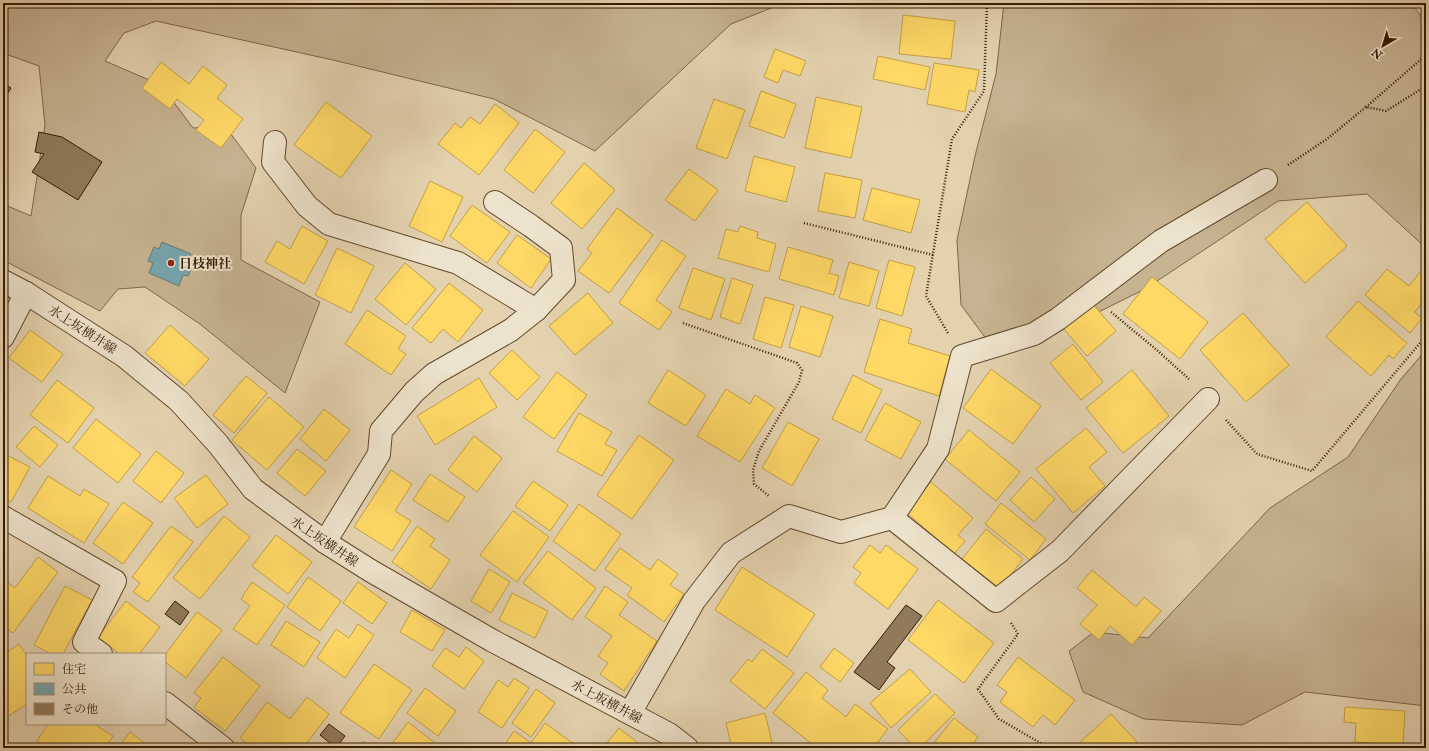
<svg xmlns="http://www.w3.org/2000/svg" width="1429" height="751" font-family="'IM FELL Double Pica','Noto Serif JP',serif">
	<rect width="100%" height="100%" fill="#e4d2af"/>
	<filter id="stains"><feTurbulence type="fractalNoise" baseFrequency=".005" numOctaves="4"/><feColorMatrix values="0 0 0 0 .2 0 0 0 0 .09 0 0 0 0 .02 0 0 0 .5 -.17"/></filter>
	<radialGradient id="worn" r=".72"><stop offset=".6" stop-color="#630" stop-opacity="0"/><stop offset="1" stop-color="#630" stop-opacity=".3"/></radialGradient>
	<g fill="#c6b391" stroke="#7e6648">
		<polygon points="3,3 784,3 731,24 595,151 494,99 333,60 156,21 124,33 105,61 161,85 193,128 225,126 256,168 241,215 241,260 320,302 285,393 200,324 145,287 118,289 100,311 3,260 3,204 31,216 45,125 39,66 3,53"/>
		<polygon points="1004,3 1412,3 1426,24 1426,248 1367,194 1278,201 1145,289 1044,339 987,340 961,305 957,240 975,156 996,74"/>
		<polygon points="1426,350 1426,706 1305,692 1242,725 1144,719 1083,692 1069,651 1094,632 1148,638 1270,508 1348,457 1401,379"/>
	</g>
	<g fill="#ffd966" stroke="#c3a047">
		<polygon points="903,15 955,21 951,59 899,54"/>
		<polygon points="775,49 806,61 800,76 783,70 778,83 764,77"/>
		<polygon points="878,56 930,67 925,90 873,79"/>
		<polygon points="161,62 189,84 203,66 227,85 217,98 243,119 221,148 196,130 204,120 177,99 170,109 142,88"/>
		<polygon points="934,63 979,70 975,92 969,90 965,112 927,104"/>
		<polygon points="761,91 796,104 784,138 749,126"/>
		<polygon points="816,97 862,107 851,158 805,148"/>
		<polygon points="714,99 745,110 727,159 696,148"/>
		<polygon points="326,102 372,136 341,178 294,145"/>
		<polygon points="495,104 519,123 479,175 438,144 455,123 461,128 470,117 480,124"/>
		<polygon points="535,129 565,152 533,193 504,170"/>
		<polygon points="754,156 795,167 786,202 745,191"/>
		<polygon points="584,163 615,190 582,229 551,203"/>
		<polygon points="689,169 718,190 695,221 665,200"/>
		<polygon points="825,173 862,180 855,218 818,211"/>
		<polygon points="430,181 463,197 442,242 409,226"/>
		<polygon points="872,188 920,200 911,233 863,220"/>
		<polygon points="1307,202 1347,246 1305,283 1265,239"/>
		<polygon points="472,205 510,232 487,263 450,236"/>
		<polygon points="617,208 653,235 609,293 578,271 592,253 587,249"/>
		<polygon points="302,226 328,241 304,284 265,262 277,241 290,249"/>
		<polygon points="740,226 758,232 757,238 776,244 769,272 718,258 726,229 738,232"/>
		<polygon points="517,235 551,259 531,288 497,263"/>
		<polygon points="662,240 686,256 656,300 672,312 659,330 619,303"/>
		<polygon points="788,247 833,260 829,273 839,276 834,295 779,279"/>
		<polygon points="337,248 374,266 351,313 315,295"/>
		<polygon points="889,260 915,267 902,316 876,308"/>
		<polygon points="849,262 879,271 869,306 839,298"/>
		<polygon points="405,263 436,289 406,325 375,299"/>
		<polygon points="693,268 725,279 711,320 679,308"/>
		<polygon points="1387,269 1409,286 1421,271 1426,275 1426,307 1422,303 1415,312 1422,318 1410,333 1365,295"/>
		<polygon points="1152,277 1208,322 1180,359 1123,314"/>
		<polygon points="732,278 753,285 740,324 720,317"/>
		<polygon points="449,283 483,310 458,342 443,329 431,343 412,328"/>
		<polygon points="588,293 613,323 575,355 549,326"/>
		<polygon points="765,297 794,305 781,348 753,339"/>
		<polygon points="1358,301 1407,343 1393,359 1389,355 1371,376 1326,337"/>
		<polygon points="1091,302 1116,331 1087,356 1062,327"/>
		<polygon points="801,306 833,316 820,357 789,347"/>
		<polygon points="367,310 406,336 398,349 406,354 391,375 345,344"/>
		<polygon points="1243,313 1289,365 1246,402 1200,350"/>
		<polygon points="880,319 912,329 908,343 950,356 939,396 864,372"/>
		<polygon points="170,325 209,359 185,386 145,353"/>
		<polygon points="30,330 63,354 42,382 9,358"/>
		<polygon points="1073,344 1103,382 1081,400 1050,363"/>
		<polygon points="512,350 540,377 517,400 489,373"/>
		<polygon points="991,369 1041,406 1013,444 963,408"/>
		<polygon points="668,370 706,395 686,426 648,403"/>
		<polygon points="1132,370 1169,416 1123,453 1086,408"/>
		<polygon points="557,372 587,395 554,439 523,417"/>
		<polygon points="853,375 882,390 861,433 832,419"/>
		<polygon points="246,376 267,393 234,433 213,415"/>
		<polygon points="479,378 497,407 435,445 417,416"/>
		<polygon points="57,380 94,408 68,443 30,415"/>
		<polygon points="726,389 750,404 755,395 775,408 740,462 697,436"/>
		<polygon points="269,397 304,427 267,470 232,440"/>
		<polygon points="885,403 921,422 901,459 865,440"/>
		<polygon points="324,409 350,430 326,461 300,439"/>
		<polygon points="579,413 612,432 605,444 617,450 602,476 557,451"/>
		<polygon points="96,419 141,454 118,483 73,448"/>
		<polygon points="788,422 819,439 792,486 762,468"/>
		<polygon points="34,426 58,445 40,467 16,447"/>
		<polygon points="1086,428 1107,452 1089,467 1105,486 1073,513 1036,469"/>
		<polygon points="969,430 1020,472 996,501 945,459"/>
		<polygon points="639,435 674,460 632,519 597,495"/>
		<polygon points="474,436 502,458 477,492 448,470"/>
		<polygon points="297,449 326,471 305,496 277,473"/>
		<polygon points="156,451 184,473 161,503 133,481"/>
		<polygon points="3,453 30,467 11,502 3,498"/>
		<polygon points="391,470 412,484 395,511 411,521 392,551 354,527"/>
		<polygon points="430,474 465,497 448,522 413,500"/>
		<polygon points="206,475 228,504 197,528 174,498"/>
		<polygon points="48,476 80,496 84,489 109,504 84,543 28,508"/>
		<polygon points="1031,477 1055,499 1034,522 1010,500"/>
		<polygon points="533,481 568,505 550,531 515,506"/>
		<polygon points="931,482 973,518 958,535 965,541 954,554 905,511"/>
		<polygon points="123,502 153,523 123,564 93,543"/>
		<polygon points="1001,503 1046,539 1030,560 985,524"/>
		<polygon points="579,504 621,534 595,571 553,541"/>
		<polygon points="513,511 549,537 517,582 480,555"/>
		<polygon points="224,516 250,537 200,599 173,578"/>
		<polygon points="171,526 193,542 148,602 133,592 140,583 132,577"/>
		<polygon points="417,526 435,539 430,546 450,560 431,589 392,562"/>
		<polygon points="986,529 1023,559 1000,589 962,559"/>
		<polygon points="276,535 312,562 288,594 252,566"/>
		<polygon points="870,545 880,553 886,545 918,569 888,609 854,583 861,573 853,567"/>
		<polygon points="620,548 650,570 658,559 678,574 670,585 684,594 664,622 627,595 632,588 605,569"/>
		<polygon points="548,551 596,588 572,620 523,583"/>
		<polygon points="38,557 58,572 13,633 3,626 3,579 15,588"/>
		<polygon points="742,567 815,614 787,657 715,610"/>
		<polygon points="489,569 510,582 491,613 471,601"/>
		<polygon points="1092,570 1136,607 1144,597 1161,611 1132,645 1110,626 1099,640 1080,624 1097,605 1077,588"/>
		<polygon points="308,577 341,601 320,631 287,607"/>
		<polygon points="252,582 285,605 257,645 233,629 250,606 241,599"/>
		<polygon points="358,582 387,603 372,624 343,603"/>
		<polygon points="65,586 92,600 63,654 51,654 34,645"/>
		<polygon points="605,586 628,602 619,615 657,641 624,691 600,674 608,663 598,656 612,636 585,617"/>
		<polygon points="512,593 548,611 535,638 499,620"/>
		<polygon points="938,600 994,643 964,683 908,640"/>
		<polygon points="126,601 160,627 139,654 120,654 98,637"/>
		<polygon points="412,610 445,630 432,651 400,632"/>
		<polygon points="197,612 222,630 186,678 165,662 165,655"/>
		<polygon points="286,621 320,642 304,667 271,645"/>
		<polygon points="358,624 374,635 345,678 317,658 336,629 349,638"/>
		<polygon points="19,644 27,656 27,704 4,719 3,717 3,655"/>
		<polygon points="466,647 484,661 464,689 432,666 445,648 459,657"/>
		<polygon points="834,648 854,663 840,682 820,667"/>
		<polygon points="762,649 794,673 765,709 730,681 748,659 752,662"/>
		<polygon points="223,657 260,686 225,731 194,707 201,698 194,693"/>
		<polygon points="1018,657 1075,700 1055,725 1043,715 1033,727 1000,702 1007,692 997,685"/>
		<polygon points="374,664 412,690 379,739 340,713"/>
		<polygon points="910,669 931,692 891,728 870,703"/>
		<polygon points="806,672 828,690 822,698 846,717 855,704 888,729 873,748 809,748 812,744 773,713"/>
		<polygon points="514,678 529,688 502,728 478,712 498,680 508,687"/>
		<polygon points="425,688 456,711 438,736 407,713"/>
		<polygon points="536,689 555,703 531,737 512,723"/>
		<polygon points="935,694 955,713 920,748 915,748 898,730"/>
		<polygon points="307,697 329,714 303,748 253,748 240,738 267,702 290,719"/>
		<polygon points="1345,707 1405,711 1403,745 1355,742 1356,723 1344,722"/>
		<polygon points="765,713 773,747 768,748 732,748 726,723"/>
		<polygon points="1111,714 1137,742 1131,748 1078,748 1076,746"/>
		<polygon points="954,718 978,737 970,748 930,748"/>
		<polygon points="408,722 440,747 439,748 389,748"/>
		<polygon points="545,723 578,747 577,748 503,747 514,731 531,743"/>
		<polygon points="48,724 94,724 113,736 105,748 49,748 37,741"/>
		<polygon points="619,728 638,743 634,748 603,748"/>
		<polygon points="130,732 151,748 118,748"/>
		<polygon points="3,739 15,748 3,748"/>
		<polygon points="363,741 372,748 357,748"/>
	</g>
	<polygon fill="#76a5af" stroke="#637b7a" points="162,242 191,254 188,261 193,264 188,276 183,275 179,286 149,273 153,263 148,261 154,247 159,249"/>
	<g fill="#907a5b" stroke="#361a00">
		<polygon points="3,83 11,88 3,101"/>
		<polygon points="39,132 62,137 102,162 78,200 32,172 44,154 35,152"/>
		<polygon points="175,601 189,612 180,625 165,614"/>
		<polygon points="906,605 922,616 887,662 895,668 879,690 854,672"/>
		<polygon points="329,724 345,736 336,748 320,735"/>
	</g>
	<g fill="none" stroke-linecap="round" stroke-linejoin="round">
		<defs>
			<g id="minor">
				<polyline points="275,142 273,162 307,206 329,224 458,263 536,310"/>
				<polyline points="3,281 26,293 124,356 179,401 218,444 253,489 325,542 371,571 493,641 669,734 687,748"/>
				<polyline points="3,337 26,293"/>
				<polyline points="3,517 115,581 84,642 101,654"/>
				<polyline points="892,518 996,601 1060,551 1208,399"/>
				<polyline points="325,542 379,454 381,431 414,392 434,374 511,330 536,310 564,280 561,248 531,226 495,202"/>
				<polyline points="165,703 223,748"/>
				<polyline points="630,713 694,601 731,553 789,516 841,532 892,518 938,449 962,356 1034,334 1058,319 1161,241 1266,180"/>
			</g>
		</defs>
		<use href="#minor" stroke="#62482c" stroke-width="24"/>
		<g stroke="#361a00" stroke-width="2.5" stroke-dasharray="1 2" stroke-linecap="butt">
			<polyline points="1366,107 1426,55"/>
			<polyline points="1288,165 1327,139 1366,107 1386,111 1426,86"/>
			<polyline points="804,223 933,255"/>
			<polyline points="1111,312 1158,351 1189,379"/>
			<polyline points="683,323 797,363 802,370 799,382 759,451 753,470 754,484 769,496"/>
			<polyline points="948,333 926,296 952,139 984,91 987,3"/>
			<polyline points="1226,420 1257,454 1312,471 1426,336"/>
			<polyline points="1011,623 1018,634 978,689 999,719 1049,748"/>
		</g>
		<use href="#minor" stroke="#ede2cb" stroke-width="22"/>
	</g>
	<circle fill="#8f2418" stroke="#ede2cb" stroke-width="1.5" cx="171" cy="263" r="4"/>
	<g text-anchor="middle" stroke-width="4" stroke-linejoin="round" paint-order="stroke">
		<g font-size="13" font-weight="bold" fill="#361a00" stroke="#ede2cb" text-anchor="start">
			<text x="179" y="268">日枝神社</text>
		</g>
		<g font-size="13" fill="#361a00" stroke="#ede2cb">
			<text transform="translate(83 329) rotate(33)" y="5">水上坂横井線</text>
			<text transform="translate(325 541) rotate(34)" y="5">水上坂横井線</text>
			<text transform="translate(607 701) rotate(28)" y="5">水上坂横井線</text>
		</g>
	</g>
	<rect width="1429" height="751" fill="none" stroke="#e4d2af" stroke-width="16"/>
	<rect x="4" y="4" width="1421" height="743" fill="none" stroke="#361a00" stroke-width="2"/>
	<rect x="8" y="8" width="1413" height="735" fill="none" stroke="#361a00"/>
	<rect x="26" y="653" width="140" height="72" fill="#ede2cb" stroke="#a4927a"/>
	<rect x="34" y="663" width="20" height="12" fill="#ffd966" stroke="#a4927a"/>
	<text x="62" y="673" font-size="12" fill="#361a00">住宅</text>
	<rect x="34" y="683" width="20" height="12" fill="#76a5af" stroke="#a4927a"/>
	<text x="62" y="693" font-size="12" fill="#361a00">公共</text>
	<rect x="34" y="703" width="20" height="12" fill="#907a5b" stroke="#a4927a"/>
	<text x="62" y="713" font-size="12" fill="#361a00">その他</text>
	<g transform="translate(1383 46) rotate(218)" stroke="#ede2cb" stroke-width="3" paint-order="stroke">
	<path d="M0-3L7 15L0 10L-7 15Z" fill="#361a00"/>
	<text y="-6" font-size="11" font-weight="bold" text-anchor="middle" fill="#361a00">N</text>
	</g>
	<rect width="100%" height="100%" filter="url(#stains)"/>
	<rect width="100%" height="100%" fill="url(#worn)"/>
</svg>
